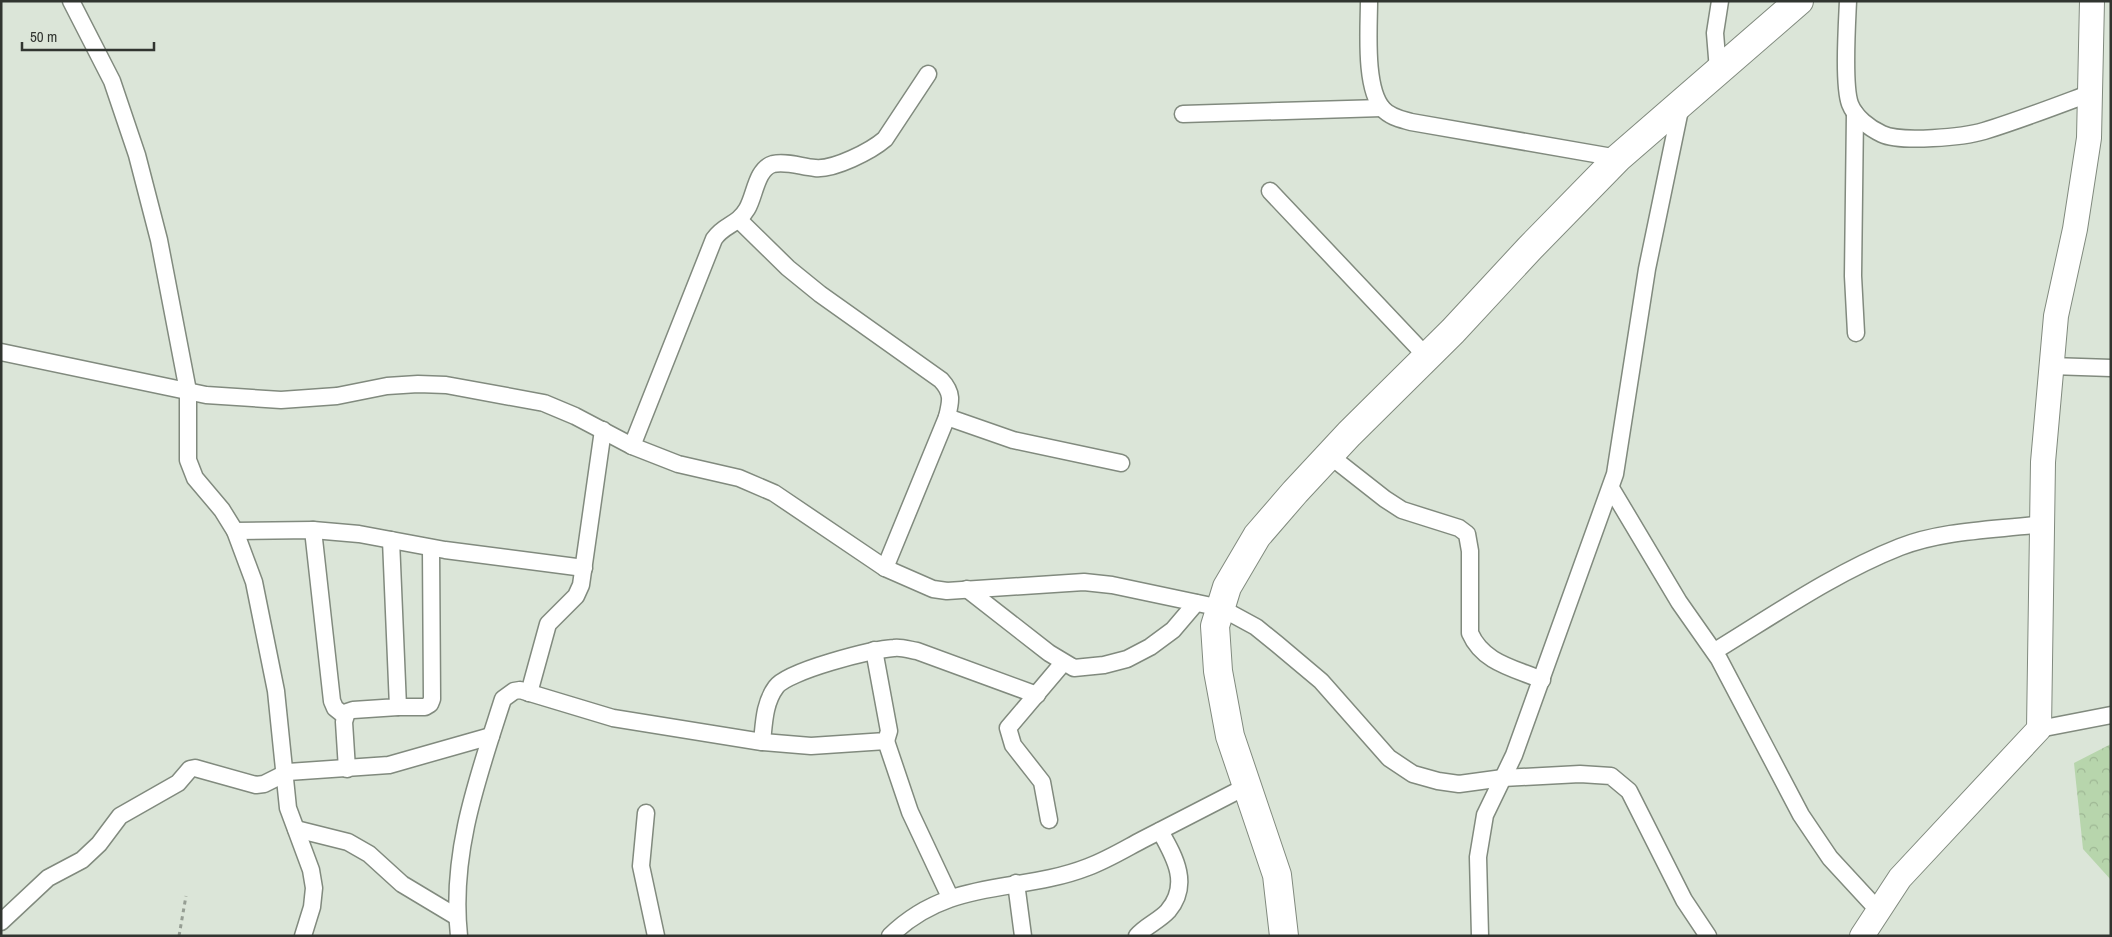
<svg xmlns="http://www.w3.org/2000/svg" width="2112" height="937" font-family="'Archivo Narrow',sans-serif">
	<defs>
		<pattern id="forest-crowns" width="20" height="18" patternUnits="userSpaceOnUse" patternTransform="scale(1.25)"><rect width="20" height="18" fill="#b7d5ac"/><path d="M2 6a3 3 0 1 1 6 0M12 15a3 3 0 1 1 6 0" fill="none" stroke="#9eb794"/></pattern>
	</defs>
	<rect width="100%" height="100%" fill="#dbe5d8"/>
	<polygon fill="url(#forest-crowns)" points="2111,744 2111,880 2083,849 2074,763"/>
	<g fill="none" stroke-linecap="round" stroke-linejoin="round">
		<defs>
			<g id="street">
				<polyline points="71,1 112,81 137,155 159,240 188,391 188,460 195,478 222,510 235,531 254,582 276,691 288,808 311,870 314,888 312,907 303,936"/>
				<path d="M1369,1C1369,28 1364,88 1383,109C1390,117 1401,119 1411,122L1618,158"/>
				<path d="M1848,1C1847,24 1843,85 1850,104C1855,117 1869,128 1882,134C1901,143 1964,137 1984,131C2020,120 2056,106 2091,93"/>
				<polyline points="1718,70 1715,33 1720,1"/>
				<polyline points="1855,113 1853,276 1856,333"/>
				<polyline points="1183,114 1382,108"/>
				<polyline points="1270,191 1427,357"/>
				<path d="M739,220L788,268L820,294L941,380C953,393 951,401 947,417L885,568"/>
				<polyline points="1,352 206,395 281,400 337,396 387,386 418,384 446,385 544,403 575,416 632,446 678,464 739,478 774,493 885,568 933,589 947,591 1084,582 1112,585 1221,608 1256,627 1277,644 1321,681 1389,758 1413,774 1438,781 1459,784 1503,778 1580,774 1611,776 1629,791 1684,900 1708,936"/>
				<polyline points="2051,366 2111,368"/>
				<polyline points="947,417 1013,440 1121,463"/>
				<path d="M632,446L714,239C724,224 737,226 747,209C755,196 756,169 773,164C787,161 802,167 815,168C834,170 871,151 885,139L928,74"/>
				<path d="M1329,455L1385,499L1402,510L1459,528L1467,534L1470,551V633C1483,663 1514,668 1542,680"/>
				<polyline points="1611,488 1679,602 1719,659 1801,815 1830,858 1878,910"/>
				<polyline points="313,530 359,534 445,550 584,568"/>
				<polyline points="235,531 313,530 332,701 335,708 345,716"/>
				<polyline points="967,589 1049,653 1074,668 1104,665 1127,659 1150,647 1173,630 1196,603"/>
				<path d="M1715,651C1774,615 1834,573 1900,547C1943,530 1995,530 2042,524"/>
				<polyline points="529,693 548,624 576,596 581,585 603,430"/>
				<polyline points="398,707 425,707 430,704 432,699 431,548"/>
				<polyline points="2039,729 2111,715"/>
				<polyline points="886,741 910,812 950,897"/>
				<polyline points="763,742 811,746 886,741 889,731 874,650"/>
				<polyline points="347,769 344,722 347,712 353,710 398,707 391,540"/>
				<polyline points="646,813 641,866 656,936"/>
				<polyline points="1049,820 1042,782 1013,745 1008,728 1063,663"/>
				<polyline points="296,829 348,842 369,854 402,884 457,917"/>
				<polyline points="1016,883 1023,936"/>
				<polyline points="1,922 48,878 82,860 99,844 120,816 178,783 190,769 195,768 256,785 264,784 288,772 389,765 491,736"/>
				<path d="M459,936C450,853 478,777 503,699L514,691L520,690L613,718L762,742C764,724 764,703 776,687C787,671 873,649 894,648C902,647 910,650 917,651L1037,695"/>
				<path d="M890,936C950,877 1019,894 1088,867C1107,860 1125,849 1142,840C1177,822 1212,804 1247,786"/>
				<path d="M1137,936C1145,926 1159,921 1168,911C1191,884 1174,856 1160,831"/>
				<polyline points="1480,936 1478,857 1485,815 1514,755 1615,474 1647,269 1681,105"/>
			</g>
			<polyline id="secondary" points="1862,936 1900,878 2039,729 2043,462 2056,316 2075,229 2089,138 2092,1"/>
			<polyline id="highway" points="1284,936 1277,875 1230,736 1218,671 1215,626 1227,587 1257,536 1295,492 1349,434 1453,331 1530,248 1618,158 1799,1"/>
		</defs>
		<use href="#street" stroke="#818a7e" stroke-width="19"/>
		<use href="#secondary" stroke="#818a7e" stroke-width="26"/>
		<use href="#highway" stroke="#818a7e" stroke-width="30"/>
		<polyline stroke="#969e94" stroke-width="3" stroke-dasharray="4 4" stroke-linecap="butt" points="179,936 186,896"/>
		<use href="#street" stroke="#fff" stroke-width="16"/>
		<use href="#secondary" stroke="#fff" stroke-width="24"/>
		<use href="#highway" stroke="#fff" stroke-width="28"/>
	</g>
	<rect width="2112" height="937" fill="none" stroke="#313530" stroke-width="5"/>
	<path d="M22 42v8h132v-8" fill="none" stroke="#313530" stroke-width="2.5"/>
	<text x="30" y="42" font-size="15" fill="#313530" stroke="#dbe5d8" stroke-width="4" paint-order="stroke">50 m</text>
</svg>
